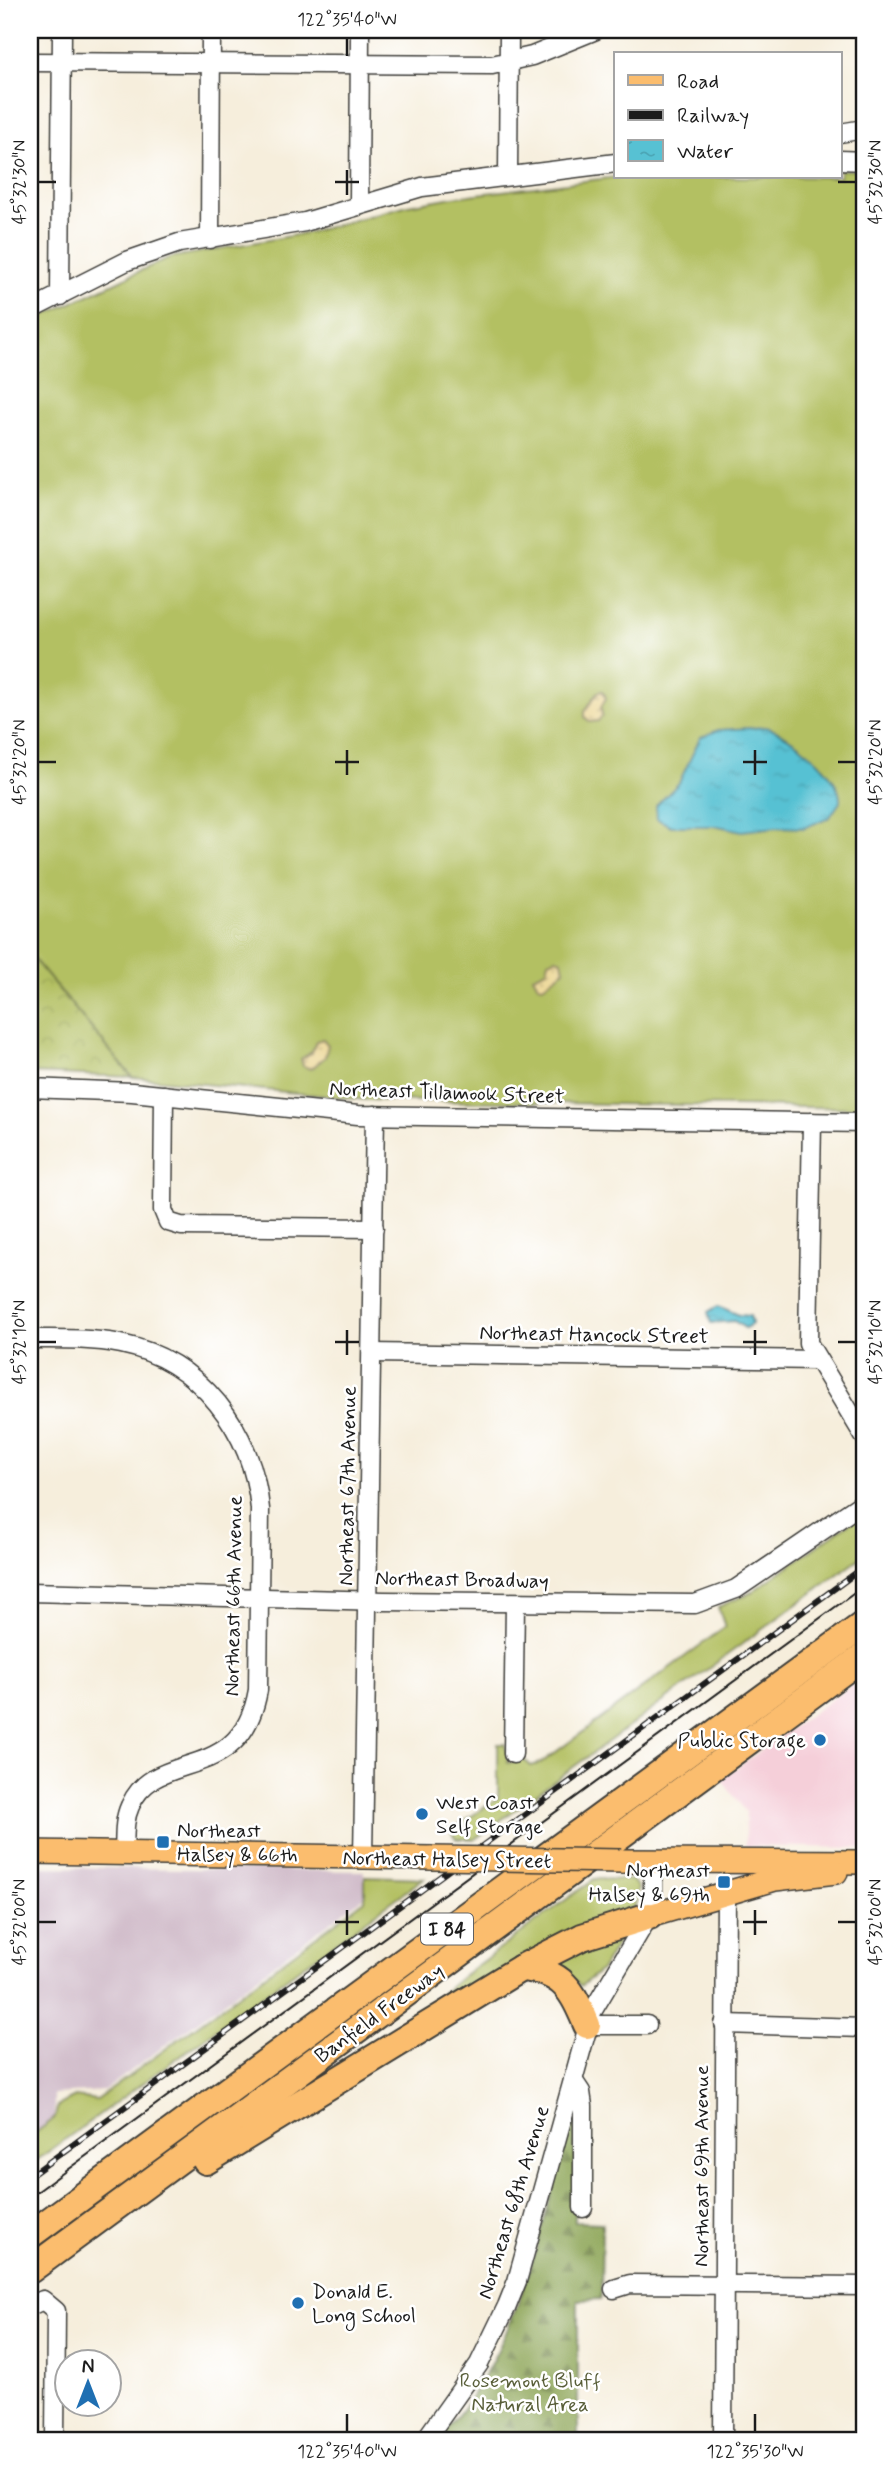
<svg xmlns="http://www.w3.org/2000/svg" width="894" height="2470" font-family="Mynerve,sans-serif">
	<defs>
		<pattern id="forest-firs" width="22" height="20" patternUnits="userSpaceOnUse" patternTransform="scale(1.75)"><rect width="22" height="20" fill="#8ea658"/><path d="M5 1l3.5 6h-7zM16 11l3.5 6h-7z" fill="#738648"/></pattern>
		<pattern id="sand-dots" width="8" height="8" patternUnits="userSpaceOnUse" patternTransform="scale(1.75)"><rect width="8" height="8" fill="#eeda9e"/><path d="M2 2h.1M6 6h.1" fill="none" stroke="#ccba88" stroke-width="1.8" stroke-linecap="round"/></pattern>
		<pattern id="park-crowns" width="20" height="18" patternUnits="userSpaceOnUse" patternTransform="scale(1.75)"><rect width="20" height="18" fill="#b3c062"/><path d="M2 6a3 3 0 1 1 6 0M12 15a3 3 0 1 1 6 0" fill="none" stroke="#99a454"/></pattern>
		<pattern id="water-ripples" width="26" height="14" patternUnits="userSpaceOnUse" patternTransform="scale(1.75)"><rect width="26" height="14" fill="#57c1d3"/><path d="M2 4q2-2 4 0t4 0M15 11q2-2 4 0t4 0" fill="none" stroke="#4ba5b5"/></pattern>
	</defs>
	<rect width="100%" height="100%" fill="#fff"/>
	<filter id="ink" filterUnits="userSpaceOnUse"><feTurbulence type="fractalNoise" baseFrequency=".0143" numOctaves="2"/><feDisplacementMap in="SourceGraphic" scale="14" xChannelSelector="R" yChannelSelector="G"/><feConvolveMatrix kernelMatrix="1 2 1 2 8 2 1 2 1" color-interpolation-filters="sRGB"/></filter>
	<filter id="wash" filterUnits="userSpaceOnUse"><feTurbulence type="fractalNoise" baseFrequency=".00686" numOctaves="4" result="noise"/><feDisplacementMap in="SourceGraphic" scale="28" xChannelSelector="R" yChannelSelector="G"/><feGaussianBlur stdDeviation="1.57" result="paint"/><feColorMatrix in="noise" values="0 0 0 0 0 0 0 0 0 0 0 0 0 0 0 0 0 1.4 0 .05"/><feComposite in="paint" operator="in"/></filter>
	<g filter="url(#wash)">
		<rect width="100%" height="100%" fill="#f6eedc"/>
		<polygon fill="#f5cfd9" points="864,1676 864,1848 745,1846 746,1812 721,1779"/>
		<polygon fill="#d1bdcb" points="30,1867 364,1871 364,1897 104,2091 54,2094 54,2120 30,2139"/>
		<g fill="#b3c062" stroke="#686e3f" stroke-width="2">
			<polygon points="840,170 864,170 864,1108 367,1100 132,1077 30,955 30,322 168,258 307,233 408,205 453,197 617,177 840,177"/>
			<polygon points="864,1513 864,1555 475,1839 456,1839 451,1830 498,1798 498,1744 505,1744 508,1763 524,1759 531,1766 541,1763 725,1627 718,1607 750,1593"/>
			<polygon points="365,1876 424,1878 30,2165 30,2137 55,2118 57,2106 75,2097 97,2100 365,1900"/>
			<polygon points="594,1879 632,1880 638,1888 635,1907 418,2018 416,2015 464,1975"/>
			<polygon points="620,1938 602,1969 581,1986 556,1967 563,1953"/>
		</g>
		<path fill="url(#forest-firs)" stroke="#55613a" stroke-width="2" d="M575,2105V2222L602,2223L601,2299L578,2300V2440H437C522,2350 542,2220 575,2105Z"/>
		<g fill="url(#sand-dots)" stroke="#857b5d" stroke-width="2">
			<polygon points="603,691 606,698 601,707 602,716 598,721 590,722 585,717 585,711 598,692"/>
			<polygon points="556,958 562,960 564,970 543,986 538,985 533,976 547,970 549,961"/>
			<polygon points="323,1039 328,1045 325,1057 311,1069 303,1066 301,1059 312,1052 316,1041"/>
		</g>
		<polygon fill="url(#park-crowns)" stroke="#686e3f" stroke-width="2" points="30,955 132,1077 30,1073"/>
		<g fill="url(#water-ripples)" stroke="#3a6e78" stroke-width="2">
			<path d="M765,727C790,733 842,774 840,802L830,817L804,828L777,827L742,831L718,826H671L657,819L656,806L679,783L700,738L718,730Z"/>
			<polygon points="718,1306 739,1315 750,1316 752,1324 745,1328 734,1321 711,1323 708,1312"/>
		</g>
	</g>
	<g filter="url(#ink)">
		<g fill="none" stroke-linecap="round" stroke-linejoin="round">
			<defs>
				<g id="minor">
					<polyline points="30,62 492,65 532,56 596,30"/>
					<polyline points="840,133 864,129"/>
					<polyline points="840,160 864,161"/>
					<polyline points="508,176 509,30"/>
					<polyline points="359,205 360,30"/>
					<polyline points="210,239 211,30"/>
					<polyline points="60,296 62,30"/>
					<polyline points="30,310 127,261 179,243 305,222 422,187 616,163"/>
					<polyline points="30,1088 132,1092 358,1115 864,1123"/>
					<polyline points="164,1095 163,1210 168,1222 181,1226 374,1228"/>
					<polyline points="812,1122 808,1343 864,1436"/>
					<path d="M30,1339C60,1339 91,1338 121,1344C200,1360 253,1431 260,1509L258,1690C241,1788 155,1746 130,1806C123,1821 125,1838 124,1854"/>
					<polyline points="372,1353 816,1360"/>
					<polyline points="30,1592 384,1601 695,1604 736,1589 864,1502"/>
					<polyline points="513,1754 515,1603"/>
					<polyline points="363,1857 375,1115"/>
					<polyline points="724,2024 864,2028"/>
					<polyline points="587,2025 647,2025"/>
					<polyline points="573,2080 581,2092 583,2106 583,2208"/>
					<polyline points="614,2289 630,2284 864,2286"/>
					<polyline points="30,2306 43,2300 56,2311 55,2440"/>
					<polyline points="425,2440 479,2364 507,2306 517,2281 592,2012 649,1916 653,1905 653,1862"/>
					<polyline points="723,2440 726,1892"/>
				</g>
				<g id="major">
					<polyline points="30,1852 432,1858"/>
					<polyline points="621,1861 864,1862"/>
					<polyline points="649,1916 775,1879 836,1872"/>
				</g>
				<g id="highway">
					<path d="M521,1968C563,1971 572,1990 587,2025"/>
					<polyline points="206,2161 521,1968 582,1937 649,1916"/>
					<polyline points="30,2235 864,1624"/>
					<polyline points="30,2270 864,1656"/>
				</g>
			</defs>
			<use href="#minor" stroke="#3d3c39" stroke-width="21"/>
			<use href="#major" stroke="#3d3c39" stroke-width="26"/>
			<use href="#highway" stroke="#3d3c39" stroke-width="30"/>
			<use href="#minor" stroke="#fff" stroke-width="18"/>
			<use href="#major" stroke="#fbbd6e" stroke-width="23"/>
			<use href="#highway" stroke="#fbbd6e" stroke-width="26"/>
			<polyline stroke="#1c1c1c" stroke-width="2" points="30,2197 864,1586"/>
			<defs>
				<polyline id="rail" points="30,2176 864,1567"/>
			</defs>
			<use href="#rail" stroke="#1c1c1c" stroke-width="6"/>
			<use href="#rail" stroke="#fff" stroke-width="3.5" stroke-dasharray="10" stroke-linecap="butt"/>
			<defs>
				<polyline id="major-bridge" points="432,1858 621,1861"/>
			</defs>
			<use href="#major-bridge" stroke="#3d3c39" stroke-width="26" stroke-linecap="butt"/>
			<use href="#major-bridge" stroke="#fbbd6e" stroke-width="23"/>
		</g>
	</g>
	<path fill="none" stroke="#1c1c1c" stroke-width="2.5" d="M347,38V56M347,170V195M38,182H56M335,182H359M838,182H856M347,750V775M755,750V775M38,762H56M335,762H359M743,762H767M838,762H856M347,1330V1355M755,1330V1355M38,1342H56M335,1342H359M743,1342H767M838,1342H856M347,1910V1935M755,1910V1935M38,1922H56M335,1922H359M743,1922H767M838,1922H856M347,2414V2432M755,2414V2432"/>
	<g fill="#1f6fb2" stroke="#fff" stroke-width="2.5">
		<circle cx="820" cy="1740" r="7"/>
		<circle cx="422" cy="1814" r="7"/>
		<rect x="156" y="1835" width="14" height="14" rx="3.5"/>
		<rect x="717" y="1875" width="14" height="14" rx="3.5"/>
		<circle cx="298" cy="2303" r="7"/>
	</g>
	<g text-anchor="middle" stroke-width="5" stroke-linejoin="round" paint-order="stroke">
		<rect fill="#fff" stroke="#606060" stroke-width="2" x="421" y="1913.5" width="52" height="31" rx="5"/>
		<g font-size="19" font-weight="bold" fill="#1c1c1c">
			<text x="447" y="1936">I 84</text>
		</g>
		<g font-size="21" fill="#1c1c1c" stroke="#fff">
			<text transform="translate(447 1092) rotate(2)" y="7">Northeast Tillamook Street</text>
			<text transform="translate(594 1334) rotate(1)" y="7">Northeast Hancock Street</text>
			<text transform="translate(347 1486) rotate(-89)" y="7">Northeast 67th Avenue</text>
			<text transform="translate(462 1579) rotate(1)" y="7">Northeast Broadway</text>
			<text transform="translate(233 1596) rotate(-89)" y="7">Northeast 66th Avenue</text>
			<text transform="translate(447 1859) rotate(1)" y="7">Northeast Halsey Street</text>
			<text transform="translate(379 2013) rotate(-36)" y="7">Banfield Freeway</text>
			<text transform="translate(701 2166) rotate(-90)" y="7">Northeast 69th Avenue</text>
			<text transform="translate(513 2202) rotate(-73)" y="7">Northeast 68th Avenue</text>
		</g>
		<g font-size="21" fill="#1c1c1c" stroke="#fff" text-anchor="start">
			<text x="806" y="1747" text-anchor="end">Public Storage</text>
			<text x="436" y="1809">West Coast<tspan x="436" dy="24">Self Storage</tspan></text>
			<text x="177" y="1837">Northeast<tspan x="177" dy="24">Halsey &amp; 66th</tspan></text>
			<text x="710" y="1877" text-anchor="end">Northeast<tspan x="710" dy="24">Halsey &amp; 69th</tspan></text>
			<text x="312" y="2298">Donald E.<tspan x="312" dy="24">Long School</tspan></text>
		</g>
		<g font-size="21" fill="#585e38" stroke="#fff">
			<text x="530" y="2387">Rosemont Bluff<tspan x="530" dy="24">Natural Area</tspan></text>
		</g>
	</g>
	<rect width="894" height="2470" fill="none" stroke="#fff" stroke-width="77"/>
	<rect x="614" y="52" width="228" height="126" fill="#ffffff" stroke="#a4a4a4" stroke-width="2"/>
	<rect x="628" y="75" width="35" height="10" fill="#fbbd6e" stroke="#a4a4a4" stroke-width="2"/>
	<text x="677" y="88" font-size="21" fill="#1c1c1c">Road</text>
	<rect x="628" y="110" width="35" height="10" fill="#1c1c1c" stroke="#a4a4a4" stroke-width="2"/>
	<text x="677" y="122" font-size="21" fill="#1c1c1c">Railway</text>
	<rect x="628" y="140" width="35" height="21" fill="url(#water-ripples)" stroke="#a4a4a4" stroke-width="2"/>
	<text x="677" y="158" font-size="21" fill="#1c1c1c">Water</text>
	<g transform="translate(88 2383)"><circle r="33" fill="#ffffff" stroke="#a4a4a4" stroke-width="2"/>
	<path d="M0-5L12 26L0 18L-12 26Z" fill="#1f6fb2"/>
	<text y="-10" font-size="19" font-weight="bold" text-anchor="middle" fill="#1c1c1c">N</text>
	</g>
	<rect x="38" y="38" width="818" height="2394" fill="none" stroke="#1c1c1c" stroke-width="2.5"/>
	<g font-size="18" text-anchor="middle" fill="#1c1c1c">
		<text x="347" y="25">122°35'40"W</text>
		<text transform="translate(19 182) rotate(-90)" y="6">45°32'30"N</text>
		<text transform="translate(875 182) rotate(-90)" y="6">45°32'30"N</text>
		<text transform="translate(19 762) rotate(-90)" y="6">45°32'20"N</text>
		<text transform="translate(875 762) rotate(-90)" y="6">45°32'20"N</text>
		<text transform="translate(19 1342) rotate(-90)" y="6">45°32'10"N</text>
		<text transform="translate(875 1342) rotate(-90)" y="6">45°32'10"N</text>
		<text transform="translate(19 1922) rotate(-90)" y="6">45°32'00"N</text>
		<text transform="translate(875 1922) rotate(-90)" y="6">45°32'00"N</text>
		<text x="347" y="2457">122°35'40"W</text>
		<text x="755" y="2457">122°35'30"W</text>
	</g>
</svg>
